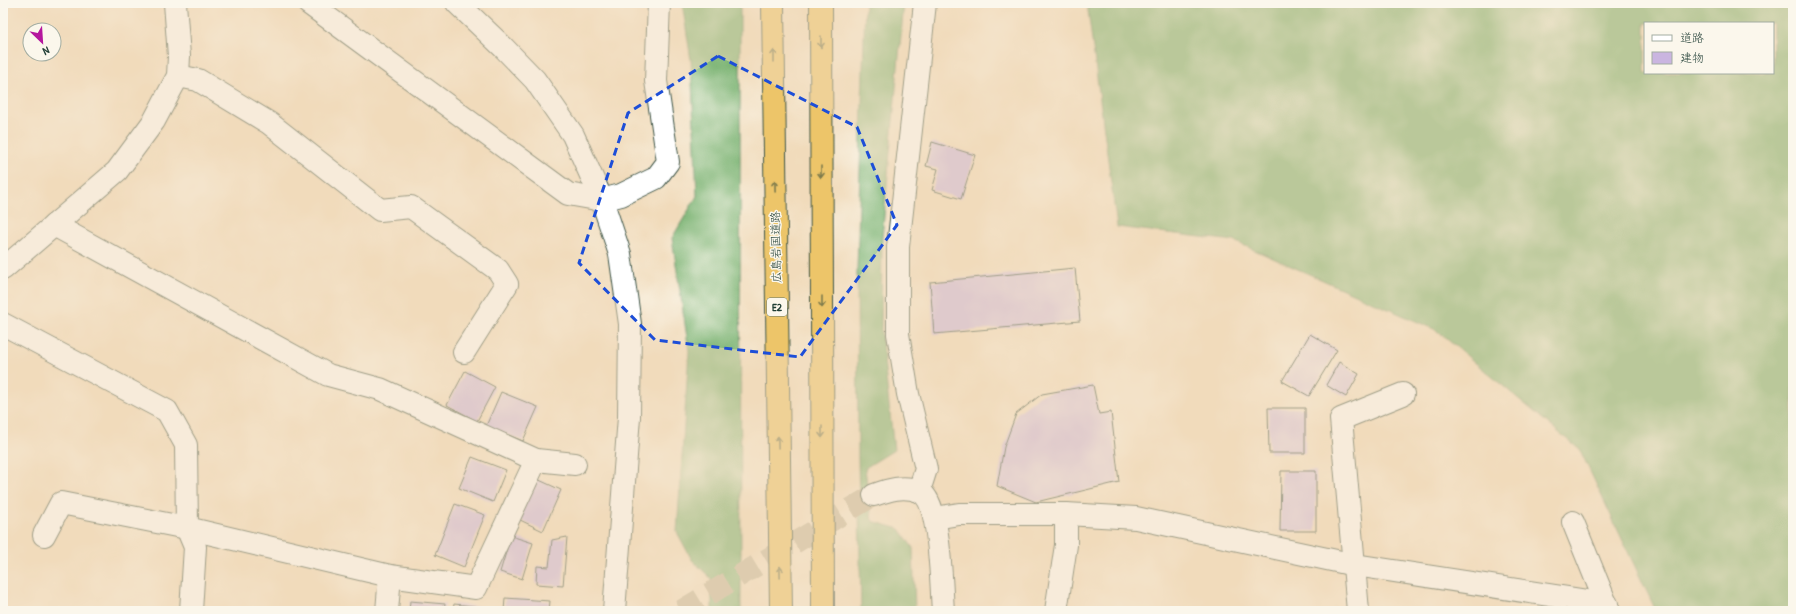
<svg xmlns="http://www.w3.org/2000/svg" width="1796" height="614" font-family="'Patrick Hand','Klee One',sans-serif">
	<rect width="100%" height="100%" fill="#fbf7ec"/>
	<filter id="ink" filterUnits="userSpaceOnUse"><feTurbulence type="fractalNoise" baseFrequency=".025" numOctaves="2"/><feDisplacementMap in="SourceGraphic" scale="8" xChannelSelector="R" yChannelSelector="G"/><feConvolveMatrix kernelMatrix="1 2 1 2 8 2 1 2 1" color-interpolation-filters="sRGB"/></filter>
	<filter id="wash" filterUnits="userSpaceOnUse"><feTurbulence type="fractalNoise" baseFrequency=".012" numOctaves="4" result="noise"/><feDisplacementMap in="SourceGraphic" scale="16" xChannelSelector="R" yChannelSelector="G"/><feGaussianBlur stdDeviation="0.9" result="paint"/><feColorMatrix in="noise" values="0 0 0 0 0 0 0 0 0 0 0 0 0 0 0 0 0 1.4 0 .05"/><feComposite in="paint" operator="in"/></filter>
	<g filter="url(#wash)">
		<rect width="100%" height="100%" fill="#f1dbbb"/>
		<g fill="#78b271" stroke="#4c7852" fill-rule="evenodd">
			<polygon points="682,3 740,3 741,611 712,611 712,579 692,560 677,532 689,351 672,238 697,196 691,60"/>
			<polygon points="865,3 904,3 882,238 881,332 894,450 865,468 872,521 900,529 913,548 915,611 861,611 858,456 857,271"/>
			<path d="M1087,3H1793V611H1656L1580,450L1436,330L1234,241L1117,227ZM1645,23H1773V73H1645Z"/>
		</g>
		<g id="blocks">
			<g fill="#cab5e0">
				<polygon points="932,142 975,155 961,199 932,190 938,169 926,166"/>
				<polygon points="1075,268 1080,321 934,334 930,282"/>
				<polygon points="1310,334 1337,350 1309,396 1282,381"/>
				<polygon points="1339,362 1359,374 1346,397 1326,385"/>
				<polygon points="465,371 495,387 477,421 447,405"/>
				<polygon points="1093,385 1099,414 1111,412 1119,482 1036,502 997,486 1004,447 1016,414 1042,394"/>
				<polygon points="501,392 538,407 523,441 486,426"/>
				<polygon points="1268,408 1305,408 1305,453 1269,453"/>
				<polygon points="472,457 506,470 493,502 459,488"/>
				<polygon points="1281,471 1316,471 1316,531 1280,531"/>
				<polygon points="537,479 561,490 543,531 518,519"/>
				<polygon points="455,504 485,515 464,567 435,555"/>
				<polygon points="511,536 533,543 522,579 500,572"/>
				<polygon points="567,537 563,586 536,584 537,566 549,567 552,540"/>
				<polygon points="505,598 550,601 549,611 504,611"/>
				<polygon points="410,601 445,604 444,611 409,611"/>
				<polygon points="454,604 492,608 491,611 453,611"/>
			</g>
		</g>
	</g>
	<g filter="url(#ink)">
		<use href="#blocks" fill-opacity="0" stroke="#3e5548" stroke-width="1"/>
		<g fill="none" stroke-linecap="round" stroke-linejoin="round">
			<polyline stroke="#c7bba0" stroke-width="22" stroke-dasharray="22 11" stroke-linecap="butt" points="681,611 874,495"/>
			<defs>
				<g id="minor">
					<polyline points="308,3 568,194 602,200 621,195 656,178 668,162 656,81 659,3"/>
					<polyline points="457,3 504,48 535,80 573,135 602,200 620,254 630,324 629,417 614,611"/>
					<polyline points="178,76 198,80 269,123 380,210 411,207 498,270 507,284 464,352"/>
					<polyline points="54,225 328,375 380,389 536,460 575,464"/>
					<polyline points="3,269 117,171 154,121 178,76 179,56 175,3"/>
					<polyline points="3,324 167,411 186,445 187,528 195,547 191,611"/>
					<polyline points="919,491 926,469 908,394 898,334 898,247 925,3"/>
					<path d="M874,495C888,490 903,485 919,491C941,500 941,588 943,611"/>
					<polyline points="935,518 959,514 1066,514 1136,518 1355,565 1607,604"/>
					<polyline points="1573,522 1609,611"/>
					<polyline points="44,535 61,503 187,528 390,576 476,588 536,460"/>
					<polyline points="387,611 390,576"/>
					<polyline points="1056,611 1066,545 1066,514"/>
					<polyline points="1358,611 1341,419 1403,394"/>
				</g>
				<g id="highway">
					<polyline points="773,3 781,611"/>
					<polyline points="821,3 823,611"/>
				</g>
			</defs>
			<use href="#minor" stroke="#3e5548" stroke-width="24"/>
			<use href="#highway" stroke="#3e5548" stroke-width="24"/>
			<use href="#minor" stroke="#fff" stroke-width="22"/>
			<use href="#highway" stroke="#edc569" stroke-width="22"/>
		</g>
		<defs><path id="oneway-shaft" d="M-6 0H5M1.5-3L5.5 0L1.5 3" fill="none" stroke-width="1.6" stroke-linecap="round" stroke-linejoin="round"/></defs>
		<g stroke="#7c7a4c">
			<use href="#oneway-shaft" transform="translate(821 42) rotate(90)"/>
			<use href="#oneway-shaft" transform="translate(774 56) rotate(-90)"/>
			<use href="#oneway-shaft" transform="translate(821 172) rotate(90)"/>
			<use href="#oneway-shaft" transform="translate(775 186) rotate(-91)"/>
			<use href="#oneway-shaft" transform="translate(822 302) rotate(90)"/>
			<use href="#oneway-shaft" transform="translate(822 432) rotate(90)"/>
			<use href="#oneway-shaft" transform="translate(778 442) rotate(-91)"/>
			<use href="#oneway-shaft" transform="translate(780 572) rotate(-91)"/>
		</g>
	</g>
	<path d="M0 0H1796V614H0ZM718,56L857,127L897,225L800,357L655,340L579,263L628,113Z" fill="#f1dbbb" fill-opacity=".55" fill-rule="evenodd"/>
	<path fill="none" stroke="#1d4ed8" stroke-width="3" stroke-dasharray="8 5" stroke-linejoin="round" d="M718,56L857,127L897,225L800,357L655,340L579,263L628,113Z"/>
	<g text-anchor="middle" stroke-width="3" stroke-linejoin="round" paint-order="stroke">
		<rect fill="#fbf7ec" stroke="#61756b" stroke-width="1" x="767" y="298" width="20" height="18" rx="3"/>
		<g font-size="11" font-weight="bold" fill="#1f3d34">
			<text x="777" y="311">E2</text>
		</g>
		<g font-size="12" fill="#1f3d34" stroke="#fbf7ec">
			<text transform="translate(776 247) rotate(-91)" y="4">広島岩国道路</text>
		</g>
	</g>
	<rect width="1796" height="614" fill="none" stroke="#fbf7ec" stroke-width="16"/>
	<rect x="1644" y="22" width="130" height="52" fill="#fbf7ec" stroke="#a3ada2"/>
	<rect x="1652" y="35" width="20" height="6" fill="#ffffff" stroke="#a3ada2"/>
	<text x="1680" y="42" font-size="12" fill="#1f3d34">道路</text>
	<rect x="1652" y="52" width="20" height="12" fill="#cab5e0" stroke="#a3ada2"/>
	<text x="1680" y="62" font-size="12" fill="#1f3d34">建物</text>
	<g transform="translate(42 42) rotate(155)"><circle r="19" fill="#fbf7ec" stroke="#a3ada2"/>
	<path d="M0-3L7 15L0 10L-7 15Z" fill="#b5179e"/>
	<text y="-6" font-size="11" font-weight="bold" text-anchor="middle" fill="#1f3d34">N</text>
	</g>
</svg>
